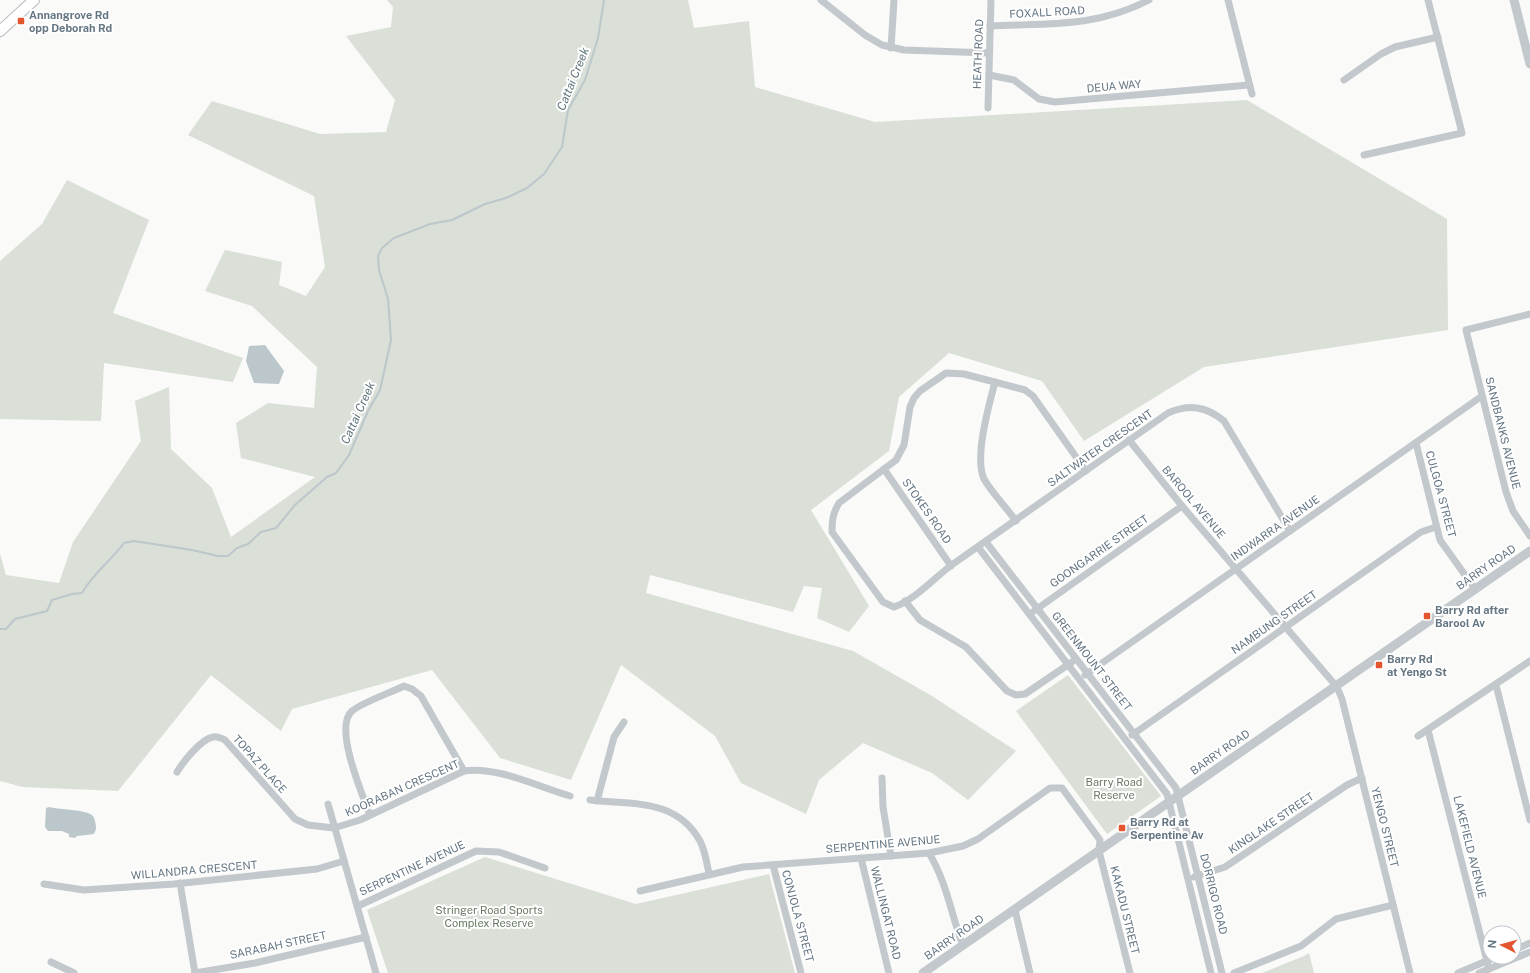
<svg xmlns="http://www.w3.org/2000/svg" width="1530" height="973" font-family="'Public Sans',sans-serif">
	<rect width="100%" height="100%" fill="#fafaf8"/>
	<g fill="#dadfd7">
		<polygon points="387,0 688,0 694,28 749,21 755,87 875,122 1247,100 1447,219 1448,330 1204,367 1084,441 1042,381 949,353 899,397 889,451 811,510 869,606 849,632 817,618 822,588 804,586 793,612 650,575 646,593 853,651 932,696 1016,751 968,800 932,773 863,743 819,780 806,814 741,783 715,736 621,665 571,780 500,758 432,670 292,709 281,731 211,675 118,791 23,787 0,781 0,554 6,575 59,583 73,542 141,441 135,401 169,387 171,449 212,488 231,537 315,477 241,458 236,423 268,403 314,408 317,367 252,306 205,291 225,250 282,262 279,285 306,296 325,267 314,196 188,135 212,101 320,134 386,132 395,100 346,36 391,27 393,7"/>
		<polygon points="67,180 149,220 113,313 243,358 233,382 104,363 101,421 0,419 0,261 42,224"/>
		<polygon points="1068,675 1161,796 1107,834 1016,711"/>
		<polygon points="485,857 636,904 769,874 795,973 388,973 367,910"/>
		<polygon points="1309,953 1314,973 1262,973 1304,956"/>
	</g>
	<g fill="#bbc7cb">
		<polygon points="265,345 284,371 279,384 254,383 246,361 249,346"/>
		<path d="M49,807C60,810 86,809 93,816C95,819 96,825 96,829L94,834L77,836L75,838L69,837V834L62,831H48L45,827L46,808Z"/>
	</g>
	<g fill="none" stroke-linecap="round" stroke-linejoin="round">
		<path stroke="#bbc7cb" stroke-width="2" d="M0,629H6L15,619L47,611L52,600L72,594L82,593C93,573 111,561 124,543L134,541L192,550L218,556H228L237,548L248,544L261,532L276,528L295,505L327,477L336,473L349,455L368,411L380,390L391,340L388,299L379,270L378,256L382,248L394,238L430,224L452,220L485,204L506,198L527,188L544,174L562,147L568,110L585,80L598,38L604,0"/>
		<defs>
			<polyline id="secondary" points="0,31 34,0"/>
		</defs>
		<use href="#secondary" stroke="#b3babf" stroke-width="12"/>
		<g stroke="#c3c8cc" stroke-width="7">
			<polyline points="821,0 865,35 882,45 904,50 989,53"/>
			<polyline points="1228,0 1252,94"/>
			<path d="M990,26C1048,23 1095,28 1149,0"/>
			<polyline points="891,48 894,0"/>
			<polyline points="989,75 1014,80 1039,99 1055,102 1249,85"/>
			<polyline points="1344,80 1381,54 1395,47 1438,37"/>
			<polyline points="988,108 991,0"/>
			<polyline points="1364,155 1462,133 1428,0"/>
			<polyline points="1530,314 1466,330 1506,492 1513,511 1530,536"/>
			<path d="M995,382C989,405 974,457 984,479C992,493 1006,507 1016,521"/>
			<polyline points="1129,440 1182,506 1337,687 1342,699 1410,973"/>
			<polyline points="1416,443 1440,540 1475,589"/>
			<polyline points="884,469 951,566"/>
			<path d="M1086,471L1033,396L1025,390L964,374L946,373L920,391L914,398L910,407L904,445L896,460L839,503C833,513 832,520 832,532L883,602L894,607C915,600 935,577 953,564C1025,514 1096,463 1168,413C1189,404 1206,406 1224,421L1290,531"/>
			<polyline points="986,542 1176,788 1222,973"/>
			<polyline points="978,547 1167,794 1211,973"/>
			<polyline points="905,601 920,620 966,647 1007,691 1016,695 1025,694 1072,662"/>
			<polyline points="1034,611 1182,506"/>
			<polyline points="1085,675 1482,396"/>
			<polyline points="1496,685 1530,820"/>
			<polyline points="1428,730 1489,969"/>
			<polyline points="1132,735 1421,532 1436,527"/>
			<polyline points="1418,736 1530,661"/>
			<path d="M177,772C183,762 201,739 213,737C217,736 221,738 225,740L295,819L308,825L334,828L360,820L464,771C498,766 538,787 570,796"/>
			<polyline points="882,778 883,807 891,856"/>
			<path d="M590,800C632,805 676,798 700,841C705,850 707,864 709,874"/>
			<polyline points="597,801 614,737 624,722"/>
			<polyline points="328,804 376,973"/>
			<path d="M370,815C363,796 333,727 352,711C361,703 392,692 404,686L412,689L421,696L464,771"/>
			<path d="M929,853C947,883 951,914 963,946"/>
			<polyline points="861,858 889,973"/>
			<polyline points="773,865 801,973"/>
			<polyline points="1194,877 1225,867 1347,785 1362,778"/>
			<polyline points="180,883 195,973"/>
			<polyline points="44,884 84,890 174,884 317,869 344,861"/>
			<polyline points="640,891 743,867 929,853 963,846 978,839 1050,788 1062,788 1100,840 1099,851 1130,973"/>
			<polyline points="358,906 476,851 499,852 545,868"/>
			<polyline points="1015,910 1030,973"/>
			<polyline points="1514,950 1530,943"/>
			<polyline points="51,962 74,973"/>
			<polyline points="195,973 255,963 366,937"/>
			<polyline points="1234,973 1301,946 1336,919 1393,905"/>
			<polyline points="1458,973 1496,957"/>
			<polyline points="1479,973 1530,952"/>
		</g>
		<g stroke="#c3c8cc" stroke-width="9">
			<polyline points="1514,0 1530,64"/>
			<polyline points="923,973 1530,551"/>
		</g>
		<use href="#secondary" stroke="#fff" stroke-width="10"/>
	</g>
	<g fill="#e4572e" stroke="#fff" stroke-width="1.5">
		<rect x="17" y="17" width="8" height="8" rx="2"/>
		<rect x="1423" y="612" width="8" height="8" rx="2"/>
		<rect x="1375" y="661" width="8" height="8" rx="2"/>
		<rect x="1118" y="824" width="8" height="8" rx="2"/>
	</g>
	<g text-anchor="middle" stroke-width="4" stroke-linejoin="round" paint-order="stroke">
		<g font-size="11" fill="#657683" stroke="#fff">
			<text transform="translate(1047 12) rotate(-3)" y="4">FOXALL ROAD</text>
			<text transform="translate(978 54) rotate(-88)" y="4">HEATH ROAD</text>
			<text transform="translate(1114 86) rotate(-5)" y="4">DEUA WAY</text>
			<text transform="translate(1503 433) rotate(76)" y="4">SANDBANKS AVENUE</text>
			<text transform="translate(1100 448) rotate(-35)" y="4">SALTWATER CRESCENT</text>
			<text transform="translate(1441 494) rotate(75)" y="4">CULGOA STREET</text>
			<text transform="translate(1194 502) rotate(50)" y="4">BAROOL AVENUE</text>
			<text transform="translate(927 511) rotate(55)" y="4">STOKES ROAD</text>
			<text transform="translate(1275 528) rotate(-35)" y="4">INDWARRA AVENUE</text>
			<text transform="translate(1099 551) rotate(-35)" y="4">GOONGARRIE STREET</text>
			<text transform="translate(1486 567) rotate(-35)" y="4">BARRY ROAD</text>
			<text transform="translate(1274 622) rotate(-35)" y="4">NAMBUNG STREET</text>
			<text transform="translate(1092 661) rotate(52)" y="4">GREENMOUNT STREET</text>
			<text transform="translate(1220 752) rotate(-35)" y="4">BARRY ROAD</text>
			<text transform="translate(260 764) rotate(48)" y="4">TOPAZ PLACE</text>
			<text transform="translate(402 788) rotate(-24)" y="4">KOORABAN CRESCENT</text>
			<text transform="translate(1271 823) rotate(-34)" y="4">KINGLAKE STREET</text>
			<text transform="translate(1385 827) rotate(76)" y="4">YENGO STREET</text>
			<text transform="translate(883 844) rotate(-5)" y="4">SERPENTINE AVENUE</text>
			<text transform="translate(1470 847) rotate(76)" y="4">LAKEFIELD AVENUE</text>
			<text transform="translate(412 868) rotate(-25)" y="4">SERPENTINE AVENUE</text>
			<text transform="translate(194 870) rotate(-5)" y="4">WILLANDRA CRESCENT</text>
			<text transform="translate(1214 894) rotate(76)" y="4">DORRIGO ROAD</text>
			<text transform="translate(1125 910) rotate(76)" y="4">KAKADU STREET</text>
			<text transform="translate(886 913) rotate(76)" y="4">WALLINGAT ROAD</text>
			<text transform="translate(798 916) rotate(75)" y="4">CONJOLA STREET</text>
			<text transform="translate(954 937) rotate(-35)" y="4">BARRY ROAD</text>
			<text transform="translate(278 945) rotate(-12)" y="4">SARABAH STREET</text>
		</g>
		<g font-size="11" font-weight="bold" fill="#657683" stroke="#fff" text-anchor="start">
			<text x="29" y="19">Annangrove Rd<tspan x="29" dy="13">opp Deborah Rd</tspan></text>
			<text x="1435" y="614">Barry Rd after<tspan x="1435" dy="13">Barool Av</tspan></text>
			<text x="1387" y="663">Barry Rd<tspan x="1387" dy="13">at Yengo St</tspan></text>
			<text x="1130" y="826">Barry Rd at<tspan x="1130" dy="13">Serpentine Av</tspan></text>
		</g>
		<g font-size="11" fill="#687a64" stroke="#fff">
			<text x="1114" y="786">Barry Road<tspan x="1114" dy="13">Reserve</tspan></text>
			<text x="489" y="914">Stringer Road Sports<tspan x="489" dy="13">Complex Reserve</tspan></text>
		</g>
		<g font-size="12" font-style="italic" fill="#60757c" stroke="#fff">
			<text transform="translate(573 79) rotate(-68)" y="4">Cattai Creek</text>
			<text transform="translate(358 413) rotate(-66)" y="4">Cattai Creek</text>
		</g>
	</g>
	<g transform="translate(1502 945) rotate(276)"><circle r="19" fill="#ffffff" stroke="#c1c8cd"/>
	<path d="M0-3L7 15L0 10L-7 15Z" fill="#e4572e"/>
	<text y="-6" font-size="11" font-weight="bold" text-anchor="middle" fill="#657683">N</text>
	</g>
</svg>
